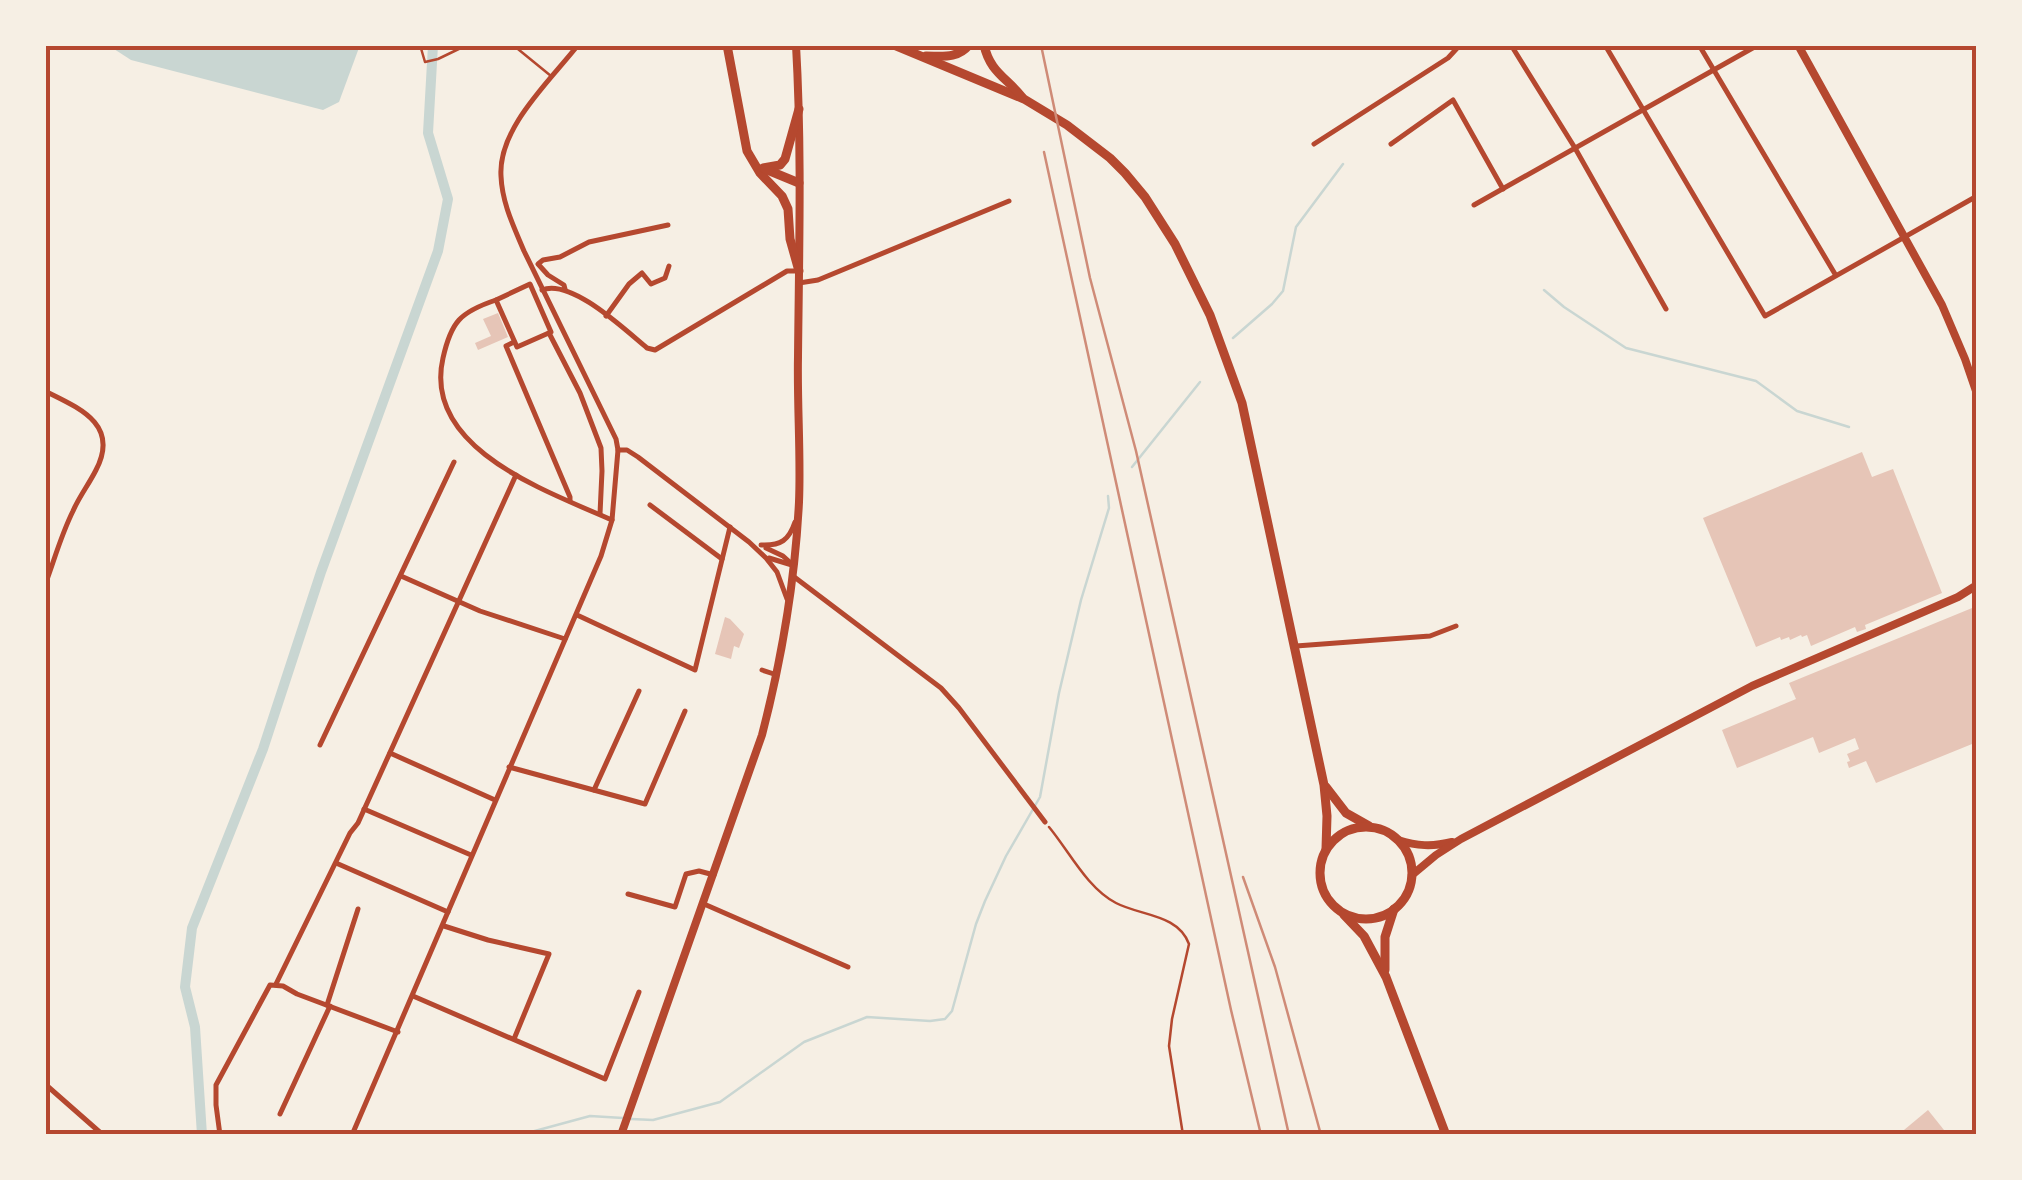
<svg xmlns="http://www.w3.org/2000/svg" width="2022" height="1180" font-family="'Sofia Sans Condensed',sans-serif">
	<rect width="100%" height="100%" fill="#f6efe4"/>
	<polygon fill="#c9d6d2" points="113,45 360,45 339,102 323,110 131,60 114,49"/>
	<g fill="none" stroke-linecap="round" stroke-linejoin="round">
		<g stroke="#c9d6d2" stroke-width="2.5">
			<polyline points="1544,290 1564,307 1626,348 1756,381 1797,411 1849,427"/>
			<polyline points="1233,338 1272,304 1283,291 1296,227 1343,164"/>
			<polyline points="1132,467 1200,382"/>
			<polyline points="631,1119 653,1120 720,1102 804,1042 867,1017 930,1021 945,1019 952,1011 976,924 985,901 1006,856 1040,797 1059,693 1081,600 1109,508 1108,496"/>
			<polyline points="520,1135 590,1116 623,1118"/>
		</g>
		<polyline stroke="#c9d6d2" stroke-width="10" points="202,1135 195,1027 185,987 192,928 263,749 321,572 438,251 448,199 428,133 433,45"/>
	</g>
	<g fill="#e6c5b7">
		<polygon points="498,313 508,337 478,350 475,343 491,336 483,319"/>
		<polygon points="1862,452 1872,477 1893,469 1942,593 1865,625 1866,629 1857,632 1855,627 1811,646 1807,635 1802,637 1801,635 1790,640 1789,637 1781,640 1780,637 1756,647 1703,518"/>
		<polygon points="1977,606 1977,742 1876,783 1866,761 1849,768 1847,762 1850,761 1847,754 1859,749 1855,738 1819,753 1813,737 1737,768 1722,730 1796,699 1789,683"/>
		<polygon points="725,617 730,619 744,634 739,648 734,646 731,659 715,654"/>
		<polygon points="1928,1110 1948,1135 1898,1135"/>
	</g>
	<g fill="none" stroke-linecap="round" stroke-linejoin="round">
		<g stroke="#b5482f" stroke-width="2.5">
			<polyline points="420,45 425,62 438,59 467,45"/>
			<path d="M1049,827C1069,851 1087,888 1116,903C1141,916 1178,914 1189,944L1172,1019L1169,1046L1183,1135"/>
		</g>
		<polyline stroke="#b5482f" stroke-width="2.5" points="513,45 551,76"/>
		<g stroke="#b5482f" stroke-width="5">
			<polyline points="1511,45 1575,148 1666,309"/>
			<polyline points="1605,45 1765,316 1977,196"/>
			<polyline points="1699,45 1835,274"/>
			<polyline points="1314,144 1448,58 1460,45"/>
			<polyline points="1391,144 1453,100 1503,189"/>
			<polyline points="1474,205 1758,45"/>
			<polyline points="799,283 818,280 1009,201"/>
			<polygon points="530,284 551,332 517,347 496,300"/>
			<polyline points="565,289 564,285 548,275 538,264 543,260 560,257 589,242 668,225"/>
			<path d="M542,290C571,278 625,330 647,348L655,350L787,271H797"/>
			<path d="M496,300C460,312 451,322 443,358C422,449 549,492 612,520"/>
			<polyline points="606,316 629,284 642,273 651,284 665,278 669,266"/>
			<polyline points="549,333 580,393 601,448 602,471 600,514"/>
			<polyline points="514,342 506,346 570,497 570,501"/>
			<path d="M45,391C79,408 120,424 96,470C89,484 79,497 73,511C61,535 54,561 45,585"/>
			<polyline points="618,450 627,450 638,457 749,542 766,558 777,572 787,599"/>
			<polyline points="650,505 722,559"/>
			<path d="M761,545C781,546 789,540 795,522"/>
			<polyline points="766,548 783,556 794,566"/>
			<polyline points="769,558 792,565"/>
			<polyline points="401,576 480,611 565,639"/>
			<polyline points="793,576 941,688 959,708 1045,822"/>
			<polyline points="577,615 695,670 730,527"/>
			<polyline points="1296,646 1430,636 1456,626"/>
			<polyline points="762,670 777,675"/>
			<polyline points="320,745 454,462"/>
			<polyline points="390,753 495,800"/>
			<polyline points="509,767 645,804 685,711"/>
			<polyline points="594,790 639,691"/>
			<polyline points="364,809 471,855"/>
			<polyline points="336,863 448,912"/>
			<polyline points="628,894 675,907 686,874 699,871 714,875"/>
			<polyline points="704,904 848,967"/>
			<polyline points="444,926 488,940 549,954 514,1039"/>
			<polyline points="276,984 350,833 358,823 516,475"/>
			<polyline points="413,996 605,1079 639,992"/>
			<polyline points="327,1005 358,909"/>
			<polyline points="45,1084 103,1135"/>
			<polyline points="280,1114 330,1006"/>
			<polyline points="220,1135 216,1105 216,1085 270,985 283,986 297,994 398,1032"/>
			<path d="M352,1135L601,556L612,520L618,450L616,439L524,251C514,227 502,203 501,176C498,128 550,81 578,45"/>
		</g>
		<g stroke="#b5482f" stroke-width="8">
			<polyline points="1798,45 1942,305 1965,359 1977,394"/>
			<path d="M1398,840C1417,846 1432,847 1452,842"/>
			<polyline points="1412,875 1436,855 1461,839 1752,686 1958,597 1977,585"/>
			<path d="M621,1135L762,735C782,658 795,581 799,502C801,454 797,405 798,357C799,253 802,149 796,45"/>
		</g>
		<g stroke="#b5482f" stroke-width="9">
			<polyline points="727,45 747,151 760,173 782,196 788,209 790,239 799,271"/>
			<polyline points="894,45 1024,99 1067,125 1110,158 1125,173 1145,197 1175,244 1210,315 1242,403 1324,785 1327,816 1326,849"/>
			<path d="M984,45C990,72 1006,77 1022,97"/>
			<path d="M926,56C943,56 957,59 969,45"/>
			<polyline points="763,168 780,165 785,159 799,109"/>
			<polyline points="765,169 799,183"/>
			<polyline points="1326,787 1346,813 1369,826"/>
			<circle cx="1366" cy="873" r="46"/>
			<polyline points="1344,915 1364,936 1386,977 1446,1135"/>
			<polyline points="1385,970 1385,937 1394,909"/>
		</g>
		<g stroke="#cf8b77" stroke-width="2.5">
			<polyline points="1041,45 1090,278 1136,451 1289,1135"/>
			<polyline points="1044,152 1231,1010 1261,1135"/>
			<polyline points="1243,877 1275,967 1321,1135"/>
		</g>
	</g>
	<rect width="2022" height="1180" fill="none" stroke="#f6efe4" stroke-width="95"/>
	<rect x="48" y="48" width="1926" height="1084" fill="none" stroke="#b5482f" stroke-width="4"/>
</svg>
